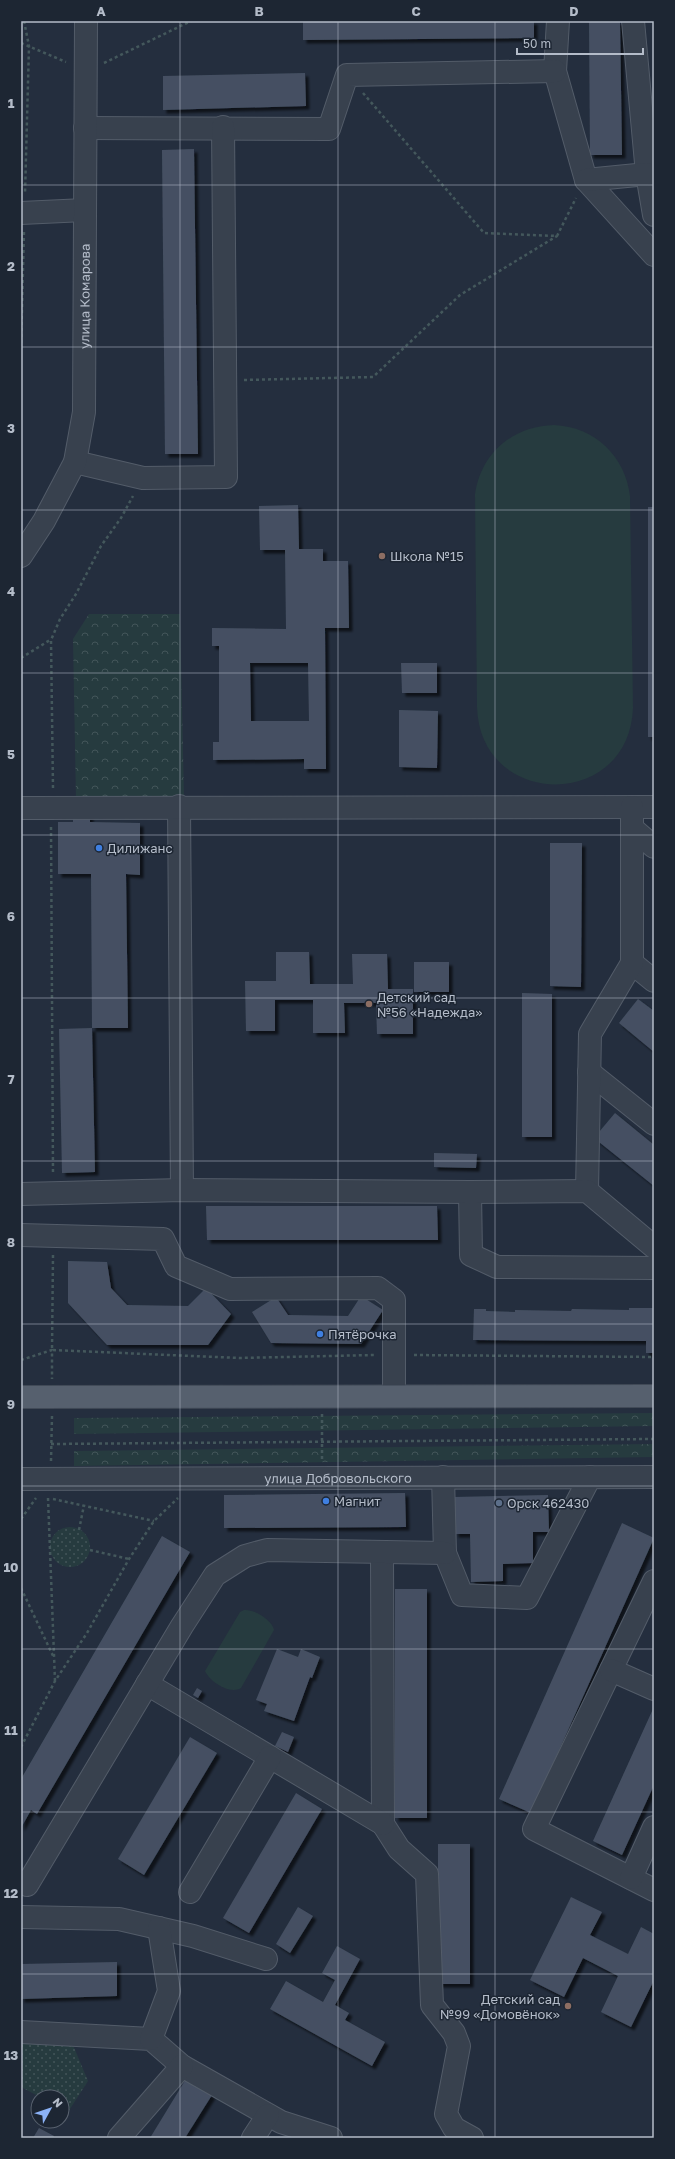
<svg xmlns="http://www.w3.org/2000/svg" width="675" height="2159" font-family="'Golos Text',sans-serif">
	<defs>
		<pattern id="green-dots" width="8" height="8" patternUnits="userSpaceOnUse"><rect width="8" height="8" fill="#263b3f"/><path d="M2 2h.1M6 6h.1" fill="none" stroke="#435559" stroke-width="1.8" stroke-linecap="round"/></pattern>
		<pattern id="forest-crowns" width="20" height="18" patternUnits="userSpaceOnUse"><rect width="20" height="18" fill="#263b3f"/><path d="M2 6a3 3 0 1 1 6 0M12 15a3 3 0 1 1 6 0" fill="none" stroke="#435559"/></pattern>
		<filter id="shadow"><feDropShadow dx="3.5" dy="3.5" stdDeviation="1" flood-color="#0009"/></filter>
	</defs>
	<rect width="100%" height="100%" fill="#242e3e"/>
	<g fill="url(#green-dots)">
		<circle cx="70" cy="1547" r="20"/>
		<polygon points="21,2037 73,2045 88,2081 68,2112 62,2109 62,2097 40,2097 21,2087"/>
	</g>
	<g fill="url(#forest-crowns)">
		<polygon points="89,614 180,614 184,798 76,799 73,639"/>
		<polygon points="654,1413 654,1426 74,1434 74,1418"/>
		<polygon points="654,1444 654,1457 74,1466 74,1451"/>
	</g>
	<g fill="#263b3f">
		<path d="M554,425C595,427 625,456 630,496L633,708C629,811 480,809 477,707L475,494C481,453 513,426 554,425Z"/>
		<path d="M244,1610C254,1609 272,1620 274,1630L241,1688C230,1695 210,1682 205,1671L240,1612Z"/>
	</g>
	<g fill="#455062" fill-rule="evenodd" filter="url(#shadow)">
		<polygon points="303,21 534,21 534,38 303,40"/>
		<polygon points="589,21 620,21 622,155 590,155"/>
		<polygon points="305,73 306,106 163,110 163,76"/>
		<polygon points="194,149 198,454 165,454 162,150"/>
		<path d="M298,505L299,549H323V561H348L349,628H325L326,769H304V759L213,760V742H219V646H212V628L286,629L285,550H260L259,506ZM250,663H308L309,721H251Z"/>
		<rect x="648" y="507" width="6" height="230"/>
		<polygon points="401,663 437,663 437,693 402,693"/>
		<polygon points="399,710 438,711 437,768 399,767"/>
		<polygon points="73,814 90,814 90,822 140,823 140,875 126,874 128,1028 92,1028 91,874 58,874 58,822 73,822"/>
		<polygon points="550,843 582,843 581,987 550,986"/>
		<polygon points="276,952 309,952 310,984 353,984 352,954 387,954 388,989 413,989 413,1034 377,1034 376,1003 344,1003 345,1033 313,1033 313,1000 275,1000 275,1031 246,1031 245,981 276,981"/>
		<rect x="414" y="962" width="35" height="30"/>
		<polygon points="522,993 552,994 552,1137 522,1137"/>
		<polygon points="638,999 654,1011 654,1052 619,1023"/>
		<polygon points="92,1028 95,1172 62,1173 59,1029"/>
		<polygon points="615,1113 654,1145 654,1186 594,1138"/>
		<polygon points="434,1153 477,1154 476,1168 434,1167"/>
		<polygon points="206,1206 437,1206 438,1240 207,1240"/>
		<polygon points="68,1261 107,1262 111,1288 127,1305 188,1306 206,1288 231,1314 208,1345 107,1345 68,1303"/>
		<polygon points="361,1296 383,1310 361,1344 271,1343 252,1312 276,1297 288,1315 348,1316"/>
		<polygon points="629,1308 654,1308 654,1353 646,1353 646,1341 473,1340 474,1309 486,1309 486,1311 515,1312 515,1310 571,1311 572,1309 629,1310"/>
		<polygon points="405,1493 406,1527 224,1528 224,1495"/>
		<polygon points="548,1495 549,1532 533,1532 533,1563 503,1564 503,1581 471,1582 470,1534 455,1534 454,1497"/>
		<polygon points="622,1523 654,1538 531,1813 499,1799"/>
		<polygon points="162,1536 190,1552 37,1814 31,1810 21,1828 21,1779"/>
		<rect x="395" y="1589" width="32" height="229"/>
		<polygon points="277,1649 298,1657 301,1649 320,1657 312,1678 310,1677 294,1721 264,1711 267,1704 256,1700"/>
		<polygon points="197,1688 202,1691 198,1698 193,1695"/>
		<polygon points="653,1709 654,1785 622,1855 593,1841"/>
		<polygon points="282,1732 294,1737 288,1752 275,1746"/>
		<polygon points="190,1737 217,1753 144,1875 118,1859"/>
		<polygon points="296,1793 322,1809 249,1933 223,1918"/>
		<rect x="438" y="1844" width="32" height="140"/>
		<polygon points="571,1897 602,1912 590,1935 628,1954 641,1927 654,1934 654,1980 631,2027 601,2012 618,1976 583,1958 564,1997 530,1980"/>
		<polygon points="298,1907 313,1916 290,1953 276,1944"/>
		<polygon points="337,1946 360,1959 335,2005 349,2013 345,2020 385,2042 372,2066 270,2009 286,1981 323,2002 335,1980 322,1973"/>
		<polygon points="117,1962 117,1996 21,1999 21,1964"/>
		<polygon points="186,2079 212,2095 185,2138 150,2138"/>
		<polygon points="39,2128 54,2136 53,2138 33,2138"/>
	</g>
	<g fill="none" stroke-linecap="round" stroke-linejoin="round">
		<defs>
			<g id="minor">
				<polyline points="558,21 555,71 586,180 654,255"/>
				<polyline points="633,21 647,174 654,215"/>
				<polyline points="85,128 329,129 347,75 555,71"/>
				<polyline points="586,180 647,174"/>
				<polyline points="21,213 85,210"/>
				<polyline points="75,462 143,478 226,477 223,127"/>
				<path id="s1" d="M21,556L44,521L75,462L84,412L86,21"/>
				<polyline points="179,806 182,1190"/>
				<polyline points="21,808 654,807"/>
				<polyline points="632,828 654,847"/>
				<polyline points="632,963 654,981"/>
				<polyline points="589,1072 654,1124"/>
				<polyline points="587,1191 590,1034 632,963 632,807"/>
				<polyline points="470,1192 471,1255 497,1267 654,1268"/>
				<polyline points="21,1194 182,1190 470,1192 587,1191 654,1247"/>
				<polyline points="21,1235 163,1239 176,1266 230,1289 378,1288 394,1300 394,1396"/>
				<polyline points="443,1477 445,1553 462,1595 527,1598 590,1477"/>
				<path id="s2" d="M21,1479L654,1477"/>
				<polyline points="382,1553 383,1824 399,1849 427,1874 432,2005 454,2033 459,2046 446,2114 454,2128 472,2138"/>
				<polyline points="654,1581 534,1829 654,1890"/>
				<polyline points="611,1670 654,1689"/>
				<polyline points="147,1684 383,1824"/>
				<polyline points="631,1878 654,1827"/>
				<polyline points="21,1882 27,1885 182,1626 215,1575 245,1556 267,1550 445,1553"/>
				<polyline points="190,1892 270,1757"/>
				<polyline points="21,1917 119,1919 193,1936 266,1959"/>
				<polyline points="21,2032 151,2039 182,2066 281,2122 331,2138"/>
				<polyline points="151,2039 169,1991 159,1928"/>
				<polyline points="119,2138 182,2066"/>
				<polyline points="253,2138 268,2115"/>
			</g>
			<polyline id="major" points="21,1397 654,1396"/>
		</defs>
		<use href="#minor" stroke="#535c69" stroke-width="24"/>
		<use href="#major" stroke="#414a57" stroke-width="24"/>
		<g stroke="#44585c" stroke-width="2.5" stroke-dasharray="3 3" stroke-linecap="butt">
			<polyline points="24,21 29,46 25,194"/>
			<polyline points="21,43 66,62"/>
			<polyline points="104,63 191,21"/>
			<polyline points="363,93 484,233 557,236 576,198"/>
			<polyline points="21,349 24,231"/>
			<polyline points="244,380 373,377 460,295 557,236"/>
			<polyline points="21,658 50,640"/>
			<polyline points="53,788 51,640 60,619 76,594 101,546 121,518 133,496"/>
			<polyline points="51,827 53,1174"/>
			<polyline points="53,1255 52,1350 239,1358 375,1355"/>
			<polyline points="414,1355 654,1357"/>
			<polyline points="21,1360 52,1350 52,1379"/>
			<polyline points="322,1414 322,1459"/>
			<polyline points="51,1444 654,1439"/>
			<polyline points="51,1461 52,1416"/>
			<polyline points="48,1498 55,1681"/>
			<polyline points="53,1499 154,1521"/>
			<polyline points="21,1519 36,1498"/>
			<polyline points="79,1530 84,1505"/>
			<polyline points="90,1550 129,1559"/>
			<polyline points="21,1588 54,1658"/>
			<polyline points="21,1747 55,1681 87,1633 129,1559 154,1521 178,1498"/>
		</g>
		<use href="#minor" stroke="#38414e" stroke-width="22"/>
		<use href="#major" stroke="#56606e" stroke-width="22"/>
	</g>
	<path fill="none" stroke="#b4bcc9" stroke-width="1" stroke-opacity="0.55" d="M180,21V2138M338,21V2138M495,21V2138M21,185H654M21,347H654M21,510H654M21,673H654M21,835H654M21,998H654M21,1161H654M21,1324H654M21,1486H654M21,1649H654M21,1812H654M21,1974H654"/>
	<g fill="#8d6e63" stroke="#1d2633" stroke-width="1.5">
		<circle cx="382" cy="556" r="4"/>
		<circle cx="369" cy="1004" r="4"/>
		<circle cx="568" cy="2006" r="4"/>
	</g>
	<g fill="#3f7fe0" stroke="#1d2633" stroke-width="1.5">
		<circle cx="99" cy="848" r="4"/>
		<circle cx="320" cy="1334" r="4"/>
		<circle cx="326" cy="1501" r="4"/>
	</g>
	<circle fill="#5c6f8a" stroke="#1d2633" stroke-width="1.5" cx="499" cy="1503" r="4"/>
	<g text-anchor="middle" stroke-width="3" stroke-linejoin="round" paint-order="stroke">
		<g font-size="13" fill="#b4bcc9" stroke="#1d2633">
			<text dy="5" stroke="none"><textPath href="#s1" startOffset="275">улица Комарова</textPath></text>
			<text dy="5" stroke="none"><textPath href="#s2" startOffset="317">улица Добровольского</textPath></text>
		</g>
		<g font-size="13" fill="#b4bcc9" stroke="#1d2633" text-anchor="start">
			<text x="390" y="561">Школа №15</text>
			<text x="107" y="853">Дилижанс</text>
			<text x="377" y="1002">Детский сад<tspan x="377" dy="15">№56 «Надежда»</tspan></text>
			<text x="328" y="1339">Пятёрочка</text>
			<text x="334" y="1506">Магнит</text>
			<text x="507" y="1508">Орск 462430</text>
			<text x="560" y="2004" text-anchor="end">Детский сад<tspan x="560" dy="15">№99 «Домовёнок»</tspan></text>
		</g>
	</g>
	<rect width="675" height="2159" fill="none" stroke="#1d2633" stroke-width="44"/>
	<g transform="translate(50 2109) rotate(50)"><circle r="19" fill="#1d2633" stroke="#59626f"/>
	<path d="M0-3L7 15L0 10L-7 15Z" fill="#8bb2f7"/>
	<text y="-6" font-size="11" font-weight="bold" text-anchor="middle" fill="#b4bcc9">N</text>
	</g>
	<path d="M517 48v6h126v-6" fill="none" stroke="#b4bcc9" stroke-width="2"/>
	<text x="523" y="48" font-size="12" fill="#b4bcc9" stroke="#1d2633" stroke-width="3" paint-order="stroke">50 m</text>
	<rect x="22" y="22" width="631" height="2115" fill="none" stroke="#b4bcc9" stroke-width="1.5"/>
	<g font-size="13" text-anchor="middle" font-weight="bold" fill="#b4bcc9">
		<text x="101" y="16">A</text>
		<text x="259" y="16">B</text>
		<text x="416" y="16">C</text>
		<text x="574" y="16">D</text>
		<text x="11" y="108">1</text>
		<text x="11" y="271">2</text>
		<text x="11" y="433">3</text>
		<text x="11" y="596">4</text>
		<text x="11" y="759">5</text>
		<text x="11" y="921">6</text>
		<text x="11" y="1084">7</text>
		<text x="11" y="1247">8</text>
		<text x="11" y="1409">9</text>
		<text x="11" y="1572">10</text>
		<text x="11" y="1735">11</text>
		<text x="11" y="1898">12</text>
		<text x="11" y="2060">13</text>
	</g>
</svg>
